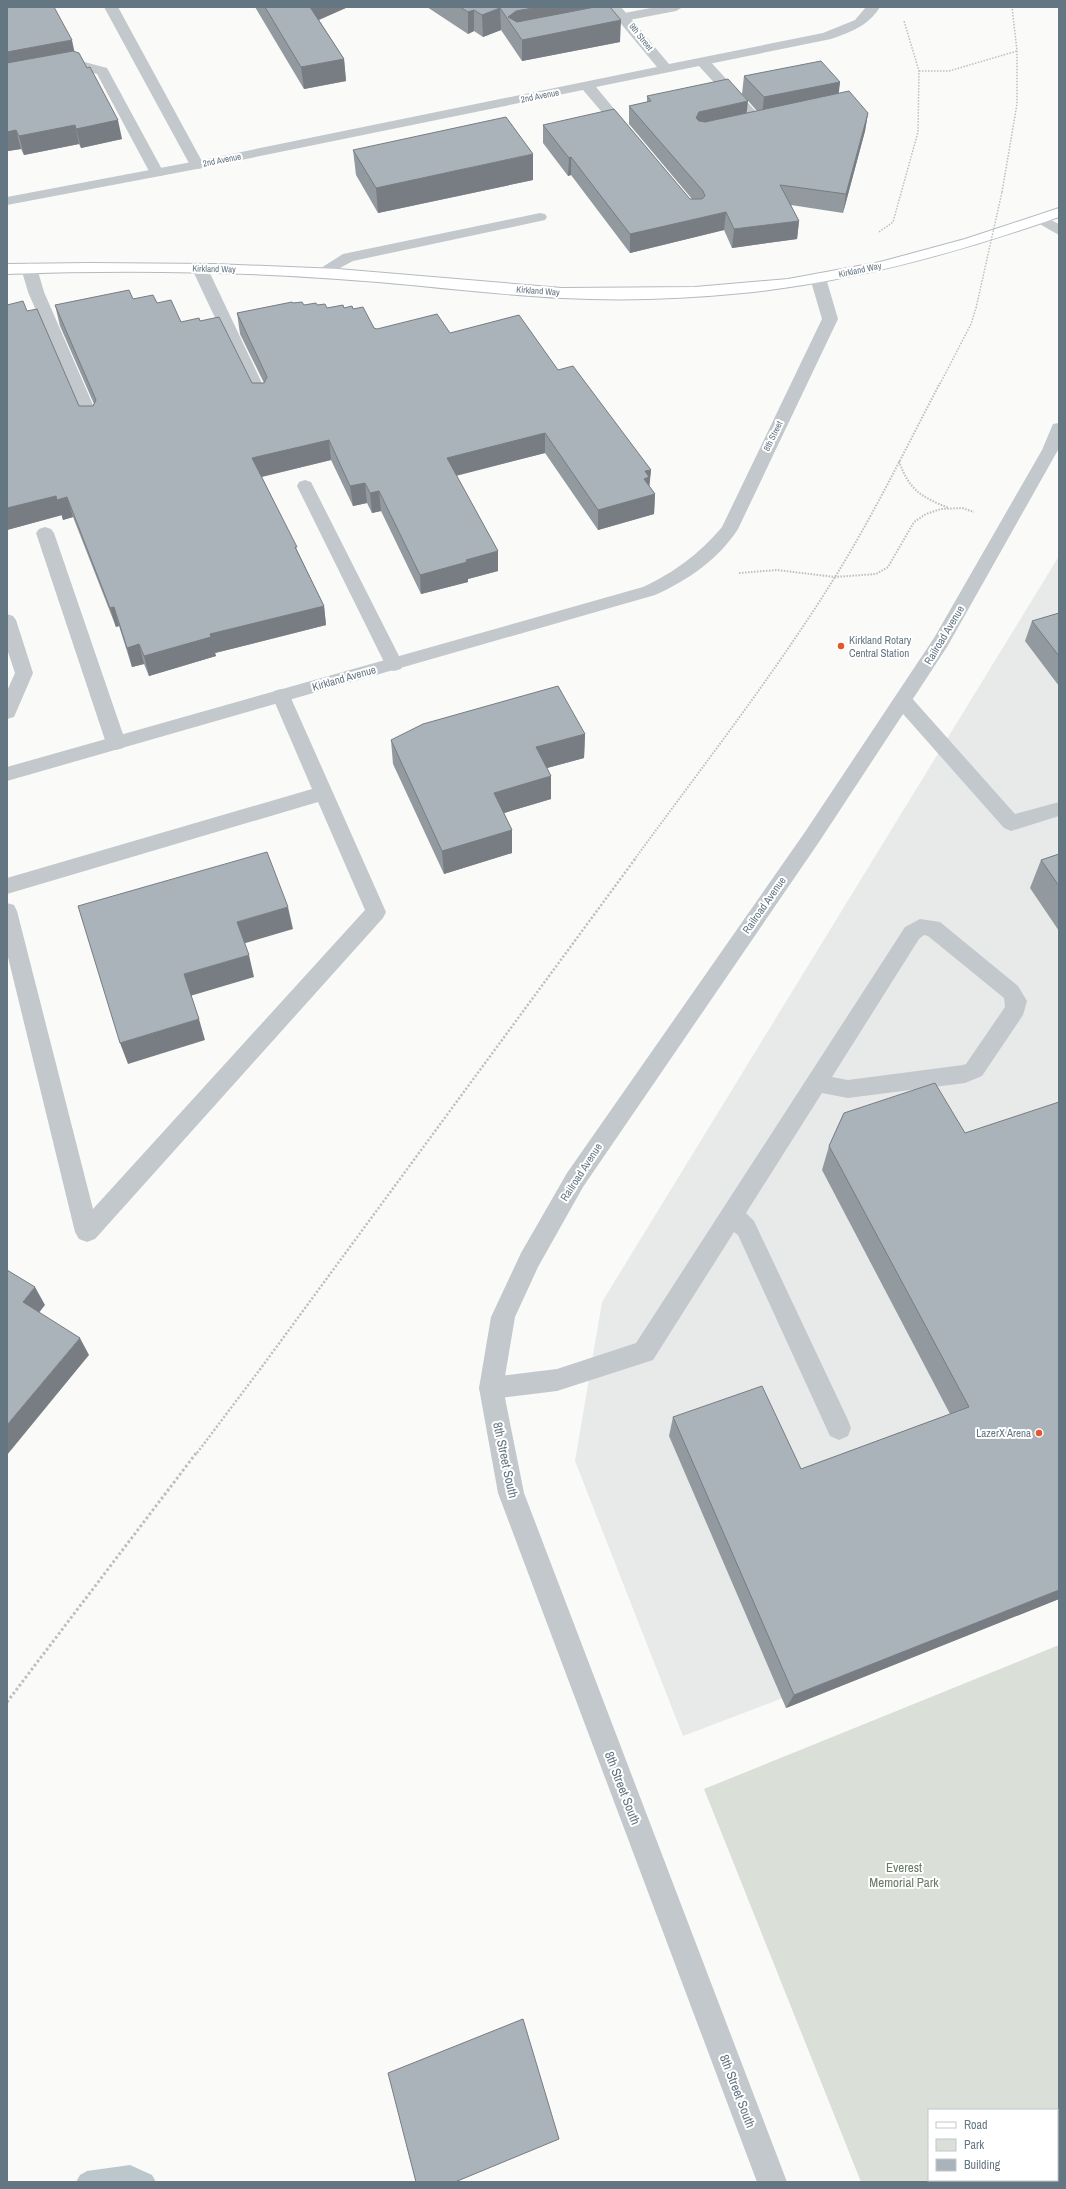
<svg xmlns="http://www.w3.org/2000/svg" width="1066" height="2189" font-family="'Archivo Narrow',sans-serif">
	<rect width="100%" height="100%" fill="#fafaf8"/>
	<polygon fill="#e8e9e9" points="1059,556 1059,1593 683,1736 575,1461 602,1302"/>
	<path fill="#dadfd7" fill-rule="evenodd" d="M1059,1645V2182H861L704,1789ZM929,2110H1057V2180H929Z"/>
	<g fill="none" stroke-linecap="round" stroke-linejoin="round">
		<polygon fill="#bbc7cb" fill-rule="evenodd" points="130,2165 152,2175 156,2182 76,2182 80,2175 87,2171"/>
		<defs>
			<path id="secondary" d="M1059,208V217C957,253 852,282 743,293C683,299 622,301 562,298C487,294 413,284 338,279C228,271 117,270 7,274V264L90,263L214,264L338,269L562,288L695,287L788,279L880,262L965,239Z"/>
		</defs>
		<use href="#secondary" stroke="#b3babf" stroke-width="2"/>
		<g stroke="#bbbfc2" stroke-width="1.5" stroke-dasharray="1.5 1.5" stroke-linecap="butt">
			<polyline points="919,71 949,71 1017,51"/>
			<polyline points="1002,192 1017,104 1017,51 1012,7"/>
			<polyline points="879,232 893,222 918,132 919,71 904,21"/>
			<polyline points="940,384 971,324 976,308"/>
		</g>
		<g stroke="#bbbfc2" stroke-width="2" stroke-dasharray="1.5 1.5" stroke-linecap="butt">
			<path d="M899,461C909,490 921,497 949,508"/>
			<polyline points="739,573 777,570 835,577 876,574 888,567 914,522 926,514 941,509 962,508 974,512"/>
			<path d="M634,860C702,767 774,675 835,577C874,514 906,448 940,383"/>
		</g>
		<polyline stroke="#bbbfc2" stroke-width="2.5" stroke-dasharray="2 2" stroke-linecap="butt" points="197,1453 261,1368 635,859"/>
		<polyline stroke="#bbbfc2" stroke-width="3" stroke-dasharray="2.5 2.5" stroke-linecap="butt" points="7,1702 197,1452"/>
		<g fill="#c3c8cc" fill-rule="evenodd">
			<polygon points="104,7 118,7 204,165 202,168 197,169 190,165"/>
			<polygon points="656,7 683,7 676,11 598,26 591,22 598,18"/>
			<polygon points="703,58 708,59 761,117 775,115 780,116 782,119 780,122 758,126 753,125 698,65 696,62"/>
			<polygon points="77,60 107,68 164,173 162,176 152,176 150,173 97,74 77,68 7,81 7,73"/>
			<polygon points="540,213 545,214 547,217 545,220 353,261 321,278 316,276 313,273 343,254"/>
			<polygon points="29,263 34,265 37,268 44,292 100,421 98,425 86,425 84,421 28,292 21,268 24,265"/>
			<polygon points="200,264 205,266 208,269 269,398 267,402 255,402 253,398 192,269 195,266"/>
			<polygon points="305,480 311,482 313,486 403,664 401,669 394,671 387,669 385,664 297,486 299,482"/>
			<polygon points="45,527 51,529 54,533 126,743 123,748 116,750 109,748 106,743 36,533 39,529"/>
			<polygon points="7,614 13,616 16,620 33,673 14,717 7,719 7,691 15,673 7,649"/>
			<polygon points="281,689 288,691 290,696 386,912 383,918 95,1239 87,1242 79,1239 75,1232 7,953 7,903 14,905 17,911 93,1209 365,910 318,802 7,894 7,878 312,789 272,696 274,691"/>
			<polygon points="903,694 910,696 1015,814 1059,802 1059,816 1011,831 1004,828 896,706 894,701 896,696"/>
			<path d="M920,919L940,922L1018,986L1027,1001L1023,1015L982,1076L965,1083L848,1098L822,1093L746,1213L754,1221L848,1420L851,1428L848,1436L839,1440L830,1436L738,1235L734,1232L653,1360L557,1391L491,1399L482,1396L479,1388L482,1380L491,1377L557,1369L636,1343L905,927ZM924,935L928,936L1004,998L1005,1007L966,1064L963,1065L848,1080L832,1077L919,939Z"/>
		</g>
		<g fill="#c3c8cc" fill-rule="evenodd">
			<path d="M607,7H621L669,64L823,33L855,20L866,7H880C868,26 851,32 831,39L596,87L635,134L628,138L623,137L583,90L197,169L7,205V197L197,161L657,67Z"/>
			<polygon points="1041,215 1059,224 1059,235 1036,222 1034,219 1036,216"/>
			<path d="M818,273L823,275L826,278L838,319L738,529C718,560 688,580 655,595L7,781V767L643,587C675,572 699,554 722,527L822,319L810,278L813,275Z"/>
			<polygon points="1059,423 1058,450 947,647 819,842 583,1187 538,1267 515,1317 503,1388 524,1493 787,2182 757,2182 498,1493 479,1388 491,1317 521,1253 567,1173 805,832 934,638 1042,450 1053,424"/>
		</g>
		<use href="#secondary" fill="#fff" fill-rule="evenodd"/>
		<polyline stroke="#bbbfc2" stroke-width="1.5" stroke-dasharray="1.5 1.5" stroke-linecap="butt" points="976,308 1002,192"/>
	</g>
	<g fill="#929a9f">
		<polygon points="7,7 74,51 122,139 81,148 79,144 24,155 21,149 8,151 7,150"/>
		<polygon points="255,7 348,7 319,20 344,59 346,81 304,89"/>
		<polygon points="427,7 610,7 620,42 522,61 501,30 483,37 474,31 468,34"/>
		<polygon points="744,76 840,82 838,93 868,113 865,131 843,213 791,205 799,221 797,239 732,248 724,230 630,253 571,175 568,176 543,143 543,125 690,199 692,199 629,124 629,106 647,102 647,96 747,113 757,111 742,94"/>
		<polygon points="353,150 533,180 378,213 356,175"/>
		<polygon points="133,299 157,303 181,322 200,321 252,383 264,383 240,334 237,313 293,303 304,305 317,305 327,308 344,308 353,309 374,328 377,329 450,333 558,370 651,470 649,486 655,494 654,514 598,530 545,453 456,475 498,551 498,571 468,579 468,582 421,594 381,511 372,513 367,503 353,506 331,460 262,477 324,606 326,625 215,653 216,656 149,676 144,664 132,667 119,626 116,627 73,517 63,520 62,515 7,530 27,311 79,406 93,406 94,404 60,326 55,305"/>
		<polygon points="1059,613 1059,686 1025,641 1032,621"/>
		<polygon points="585,734 584,758 547,768 551,776 551,799 504,813 512,830 512,853 444,874 393,764 391,740"/>
		<polygon points="1059,854 1059,931 1030,888 1041,860"/>
		<polygon points="844,1113 1059,1599 786,1708 669,1436 673,1417 801,1469 950,1414 822,1170 829,1146"/>
	</g>
	<g fill="#777d82">
		<polygon points="308,7 348,7 309,24"/>
		<polygon points="538,7 604,7 517,32 508,17 516,11"/>
		<polygon points="500,8 501,30 483,37 482,15"/>
		<polygon points="474,10 474,31 468,34 468,12"/>
		<polygon points="621,20 620,42 522,61 522,40"/>
		<polygon points="72,40 76,59 7,71 7,52"/>
		<polygon points="344,59 346,81 304,89 301,67"/>
		<polygon points="840,82 838,100 762,115 764,97"/>
		<polygon points="748,101 746,119 695,136 696,118 699,112"/>
		<polygon points="868,113 865,131 843,213 846,194"/>
		<polygon points="118,120 122,139 81,148 76,129"/>
		<polygon points="75,125 79,144 24,155 19,136"/>
		<polygon points="16,130 21,149 8,151 7,149 7,132"/>
		<polygon points="533,154 533,180 378,213 376,188"/>
		<polygon points="571,157 571,175 568,176 569,158"/>
		<polygon points="726,212 724,230 630,253 630,234"/>
		<polygon points="799,221 797,239 732,248 734,229"/>
		<polygon points="545,433 545,453 448,478 447,458"/>
		<polygon points="329,440 331,460 256,478 252,458"/>
		<polygon points="651,470 649,490 655,494 654,514 598,530 598,510 645,471"/>
		<polygon points="365,483 367,503 353,506 350,486"/>
		<polygon points="379,491 381,511 372,513 370,493"/>
		<polygon points="56,496 62,515 7,530 7,508"/>
		<polygon points="67,497 73,517 63,520 57,500"/>
		<polygon points="498,551 498,571 468,579 468,582 421,594 420,575 466,560"/>
		<polygon points="324,606 326,625 215,653 216,656 149,676 144,656 210,634"/>
		<polygon points="114,607 119,626 116,627 110,608"/>
		<polygon points="139,644 144,664 132,667 127,648"/>
		<polygon points="585,734 584,758 536,771 536,747"/>
		<polygon points="551,776 551,799 494,816 494,793"/>
		<polygon points="512,830 512,853 444,874 442,851"/>
		<polygon points="288,907 293,929 242,944 237,922"/>
		<polygon points="249,955 254,977 190,996 184,974"/>
		<polygon points="199,1019 205,1040 128,1064 120,1043"/>
		<polygon points="35,1287 45,1305 34,1319 23,1302"/>
		<polygon points="80,1338 89,1355 7,1455 7,1425"/>
		<polygon points="1059,1590 1059,1599 786,1708 794,1695"/>
	</g>
	<g fill="#aab3b9" stroke="#777d82">
		<polygon points="7,7 54,7 72,40 7,52"/>
		<polygon points="265,7 310,7 344,59 301,67"/>
		<polygon points="460,7 538,7 516,11 508,17 517,22 595,7 610,7 621,20 522,40 500,8 482,15 474,10 468,12"/>
		<polygon points="73,51 79,53 87,68 90,67 118,120 76,129 75,125 19,136 16,130 7,132 7,63"/>
		<polygon points="821,61 840,82 764,97 744,76"/>
		<polygon points="728,79 748,101 699,112 696,118 699,121 705,122 849,91 868,113 846,194 780,185 799,221 734,229 726,212 630,234 571,157 569,158 543,125 614,109 690,199 702,199 705,196 703,191 629,106 651,101 647,96"/>
		<polygon points="506,117 533,154 376,188 353,150"/>
		<polygon points="129,290 133,299 153,295 157,303 171,300 181,322 199,318 200,321 219,317 252,383 264,383 267,377 237,313 292,302 293,303 302,302 304,305 316,303 317,305 325,304 327,308 343,305 344,308 352,306 353,309 363,307 374,328 377,329 437,314 450,333 519,315 558,370 573,366 651,470 645,471 649,477 644,479 655,494 598,510 545,433 447,458 498,551 466,560 467,562 420,575 379,491 370,493 365,483 350,486 329,440 252,458 297,547 295,547 324,606 210,634 211,637 144,656 139,644 127,648 114,607 110,608 67,497 57,500 56,496 7,508 7,305 23,301 27,311 37,309 79,406 93,406 96,400 55,305"/>
		<polygon points="1059,613 1059,656 1032,621"/>
		<polygon points="558,686 585,734 536,747 551,776 494,793 512,830 442,851 391,740 423,724"/>
		<polygon points="267,852 288,907 237,922 249,955 184,974 199,1019 120,1043 78,906"/>
		<polygon points="1059,854 1059,886 1041,860"/>
		<polygon points="935,1083 965,1133 1059,1102 1059,1590 794,1695 673,1417 762,1386 801,1469 969,1407 829,1146 844,1113"/>
		<polygon points="7,1270 35,1287 23,1302 80,1338 7,1425"/>
		<polygon points="523,2019 559,2139 455,2182 416,2182 388,2073"/>
	</g>
	<g fill="#e4572e" stroke="#fff" stroke-width="1.5">
		<circle cx="841" cy="646" r="4"/>
		<circle cx="1039" cy="1433" r="4"/>
	</g>
	<g text-anchor="middle" stroke-width="4" stroke-linejoin="round" paint-order="stroke">
		<g font-size="9" fill="#657683" stroke="#fff">
			<text transform="translate(641 37) rotate(52)" y="3">9th Street</text>
			<text transform="translate(540 96) rotate(-11)" y="3">2nd Avenue</text>
			<text transform="translate(222 160) rotate(-11)" y="3">2nd Avenue</text>
			<text transform="translate(214 269) rotate(1)" y="3">Kirkland Way</text>
			<text transform="translate(860 270) rotate(-12)" y="3">Kirkland Way</text>
			<text transform="translate(538 291) rotate(4)" y="3">Kirkland Way</text>
			<text transform="translate(773 436) rotate(-64)" y="3">8th Street</text>
		</g>
		<g font-size="11" fill="#657683" stroke="#fff">
			<text transform="translate(944 635) rotate(-59)" y="4">Railroad Avenue</text>
			<text transform="translate(344 678) rotate(-16)" y="4">Kirkland Avenue</text>
			<text transform="translate(764 905) rotate(-55)" y="4">Railroad Avenue</text>
			<text transform="translate(581 1172) rotate(-57)" y="4">Railroad Avenue</text>
		</g>
		<g font-size="11" fill="#657683" stroke="#fff" text-anchor="start">
			<text x="849" y="644">Kirkland Rotary<tspan x="849" dy="13">Central Station</tspan></text>
			<text x="1031" y="1437" text-anchor="end">LazerX Arena</text>
		</g>
		<g font-size="13" fill="#657683" stroke="#fff">
			<text transform="translate(506 1460) rotate(78)" y="5">8th Street South</text>
			<text transform="translate(623 1788) rotate(69)" y="5">8th Street South</text>
			<text transform="translate(738 2091) rotate(69)" y="5">8th Street South</text>
		</g>
		<g font-size="13" fill="#687a64" stroke="#fff">
			<text x="904" y="1872">Everest<tspan x="904" dy="15">Memorial Park</tspan></text>
		</g>
	</g>
	<rect width="1066" height="2189" fill="none" stroke="#657683" stroke-width="16"/>
	<rect x="928" y="2109" width="130" height="72" fill="#ffffff" stroke="#c1c8cd"/>
	<rect x="936" y="2122" width="20" height="6" fill="#ffffff" stroke="#c1c8cd"/>
	<text x="964" y="2129" font-size="12" fill="#657683">Road</text>
	<rect x="936" y="2139" width="20" height="12" fill="#dadfd7" stroke="#c1c8cd"/>
	<text x="964" y="2149" font-size="12" fill="#657683">Park</text>
	<rect x="936" y="2159" width="20" height="12" fill="#aab3b9" stroke="#c1c8cd"/>
	<text x="964" y="2169" font-size="12" fill="#657683">Building</text>
</svg>
